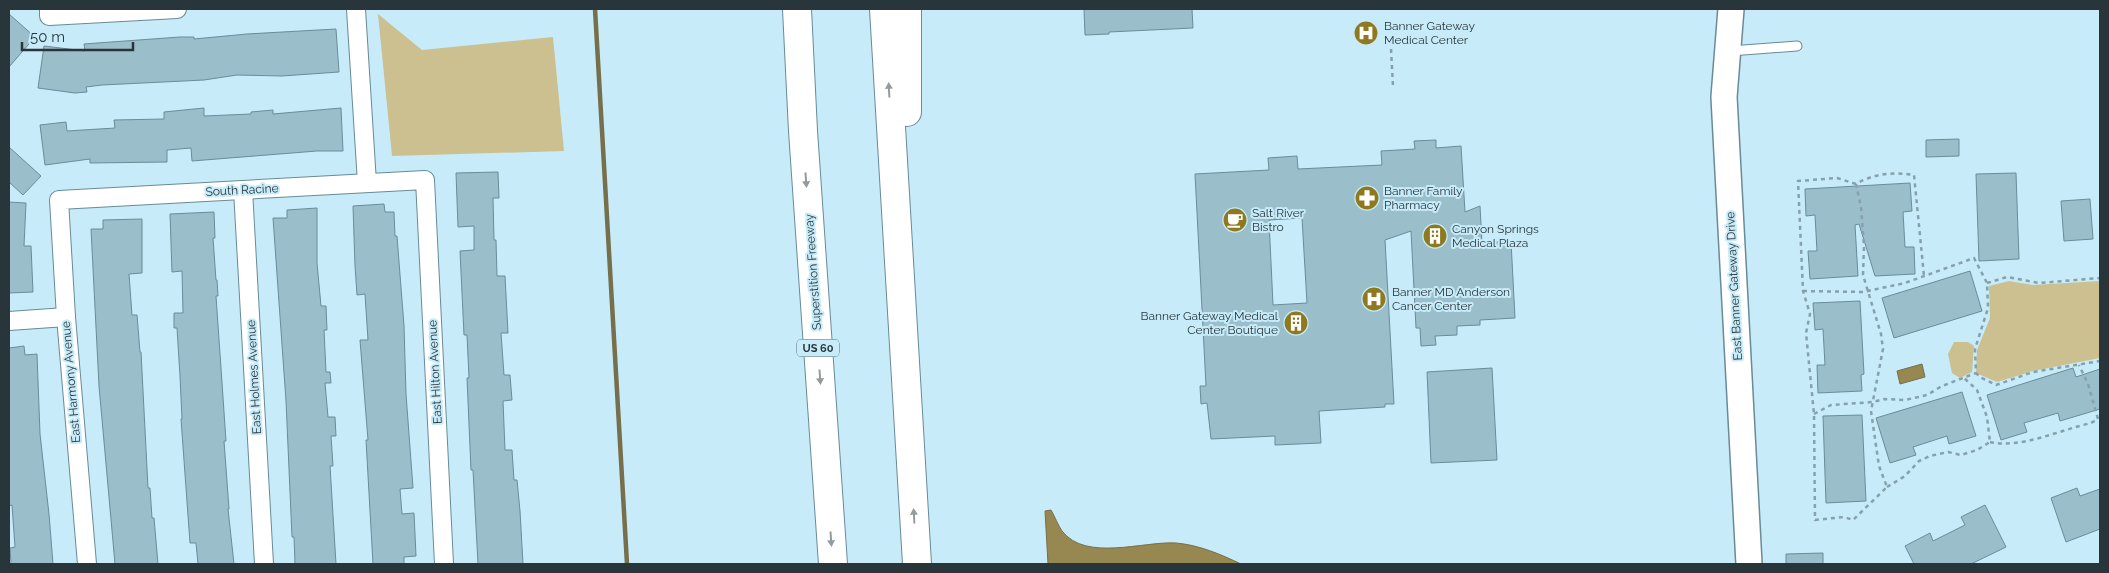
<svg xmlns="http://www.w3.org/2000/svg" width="2109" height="573" font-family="Raleway,sans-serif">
	<rect width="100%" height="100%" fill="#c7ebf9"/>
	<g fill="#cdc090">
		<polygon points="378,14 422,50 553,37 564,151 392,156"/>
		<polygon points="2009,281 2033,285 2100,281 2100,358 2033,371 1997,382 1976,373 1977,350 1990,318 1989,286"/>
		<polygon points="1954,342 1968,342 1974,346 1972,372 1960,378 1952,373 1948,354"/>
	</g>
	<g fill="#978852" stroke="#766f4b">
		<polygon points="1922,364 1925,377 1900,384 1897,371"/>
		<path d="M1051,510C1055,517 1058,525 1062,531C1086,562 1143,541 1176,543C1199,545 1220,554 1241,564H1048L1045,511Z"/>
	</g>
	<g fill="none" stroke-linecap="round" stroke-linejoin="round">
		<polyline stroke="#766f4b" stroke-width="4.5" points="595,9 627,564"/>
	</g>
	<g fill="#9bbecb" stroke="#6b8c99" fill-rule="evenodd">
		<polygon points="1084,9 1192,9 1193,28 1109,32 1109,34 1085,35"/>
		<polygon points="9,14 35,37 9,67"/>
		<polygon points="336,29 339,72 282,76 237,75 204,80 102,85 86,87 87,92 75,93 38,88 44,46 85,51 84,44 111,42 180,37 194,37 194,39 247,34"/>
		<polygon points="204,108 204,116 251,114 251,112 273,110 273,114 341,108 343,151 317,151 192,161 191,148 167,150 167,162 90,163 90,159 45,165 40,125 66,122 67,131 115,128 114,120 164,119 164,112"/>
		<polygon points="1959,139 1959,156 1926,157 1926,140"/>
		<path d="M1436,140V148L1461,146L1465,212L1480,206L1482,243L1511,241L1515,318L1480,320V325L1457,326V335L1435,336L1436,345L1421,346L1420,328H1416L1411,231L1385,240L1394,404H1385V407L1319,411L1321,443L1275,445V436L1211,439L1207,403L1201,404L1200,386H1206L1195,174L1269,170L1268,158L1297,156L1298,169L1382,165L1381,151L1415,149L1414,141ZM1302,218L1307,303L1273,305L1269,220Z"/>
		<polygon points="9,147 41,176 23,195 9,182"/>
		<polygon points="498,172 499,198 493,198 494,240 496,240 497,276 505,276 508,333 501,333 504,375 510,375 512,400 503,401 505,450 512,450 514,480 517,480 520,511 523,564 478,564 473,470 471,470 467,378 469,378 467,335 464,335 460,251 474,250 474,226 458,227 456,173"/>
		<polygon points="2016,173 2019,259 1979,261 1976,174"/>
		<polygon points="1910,183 1912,211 1903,212 1905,247 1914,247 1915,274 1875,276 1859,224 1855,225 1858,276 1810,279 1808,251 1817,251 1815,215 1806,216 1805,189"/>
		<polygon points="2090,199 2093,239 2064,241 2061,201"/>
		<polygon points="9,202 26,203 24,246 31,246 33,292 9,293"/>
		<polygon points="384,204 385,212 394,212 395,236 397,236 404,326 406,394 413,488 400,489 402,514 414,513 416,556 404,557 404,564 373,564 366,440 368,440 360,340 368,340 365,294 357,295 355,266 353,206"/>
		<polygon points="317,208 317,263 321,306 326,306 327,330 324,330 326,372 330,372 331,383 325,383 328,417 335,417 336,436 331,436 333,466 330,466 336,564 295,564 294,537 292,537 286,401 273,218 287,218 287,210"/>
		<polygon points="214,212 215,238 213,238 216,280 217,280 218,296 216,296 226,441 224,441 229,509 228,509 234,564 198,564 196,543 190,543 181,419 182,419 180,376 177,328 174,328 174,313 183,313 182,271 172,272 170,214"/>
		<polygon points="142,219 142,273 129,274 132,315 137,315 140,352 141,352 148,488 150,488 152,518 154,518 158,564 115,564 99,386 91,229 103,229 103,220"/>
		<polygon points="1970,271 1982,311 1894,338 1882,298"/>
		<polygon points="1860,301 1864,374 1861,375 1862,391 1818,393 1817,365 1825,365 1823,329 1815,330 1813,303"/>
		<polygon points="24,346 25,355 37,354 40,434 49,514 53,564 11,564 10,548 15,547 12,505 9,506 9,348"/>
		<polygon points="1492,368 1497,460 1431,463 1427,372"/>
		<polygon points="2073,368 2076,377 2100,369 2100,409 2060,421 2058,413 2024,423 2027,432 2001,440 1987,395"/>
		<polygon points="1962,392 1976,436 1949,444 1947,436 1913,447 1916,455 1890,463 1876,418"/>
		<polygon points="1862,415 1866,501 1826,503 1823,416"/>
		<polygon points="2077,488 2080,496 2100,489 2100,529 2066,542 2051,498"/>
		<polygon points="1985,505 2006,547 1971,564 1914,564 1905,546 1930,533 1933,541 1965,525 1961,517"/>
		<polygon points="1823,553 1823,564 1786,564 1786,554"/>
	</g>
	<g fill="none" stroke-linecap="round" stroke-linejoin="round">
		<defs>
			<polyline id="lane" points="1730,51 1797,46"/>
			<g id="street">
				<polyline points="49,9 49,16 177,9"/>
				<polyline points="356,9 367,183"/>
				<polyline points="243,190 264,564"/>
				<polyline points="9,321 66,317"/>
				<polyline points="87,564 66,317 59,200 425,180 444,564"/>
			</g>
			<polyline id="secondary" points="1731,9 1724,97 1749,564"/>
			<g id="highway">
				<polyline points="797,9 803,131 833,564"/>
				<polyline points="884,9 917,564"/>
				<polyline points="907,9 907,112"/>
			</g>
		</defs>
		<use href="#lane" stroke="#698a97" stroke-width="11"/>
		<use href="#street" stroke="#698a97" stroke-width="20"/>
		<use href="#secondary" stroke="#698a97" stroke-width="28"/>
		<use href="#highway" stroke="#698a97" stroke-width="30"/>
		<g stroke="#86a1ab" stroke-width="2.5" stroke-dasharray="4 4" stroke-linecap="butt">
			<polyline points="1391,49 1393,86"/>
			<path d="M1856,184L1837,178L1798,181L1803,291L1810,314L1806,333L1814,414L1815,520L1844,517L1853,520L1887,487L1879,466L1871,411L1883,349L1881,334L1863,275L1864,246L1861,207L1856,184C1874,173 1894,172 1914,175L1924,276"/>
			<polyline points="1987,283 2007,277 2039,283 2100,278"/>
			<polyline points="1803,291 1863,292 1905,283 1974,258 1987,283 1988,308 1975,349 1976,373 1980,377 1996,385 2033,372 2100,361"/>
			<polyline points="1814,414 1831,405 1873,402 1884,399 1905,400 1927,395 1942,386 1976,373"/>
			<path d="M1990,442C2020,449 2060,430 2091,423L2098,419L2088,384L2079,365"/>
			<polyline points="1887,487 1905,476 1919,461 1930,456 1948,452 1961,455 1977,450 1990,442 1987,417 1977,390 1964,378"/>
		</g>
		<use href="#lane" stroke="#fff" stroke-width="9"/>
		<use href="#street" stroke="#fff" stroke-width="18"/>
		<use href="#secondary" stroke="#fff" stroke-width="25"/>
		<use href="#highway" stroke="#fff" stroke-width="28"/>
	</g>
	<defs><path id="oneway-solid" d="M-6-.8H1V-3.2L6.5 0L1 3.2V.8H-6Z" transform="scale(1.25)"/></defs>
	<g fill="#949a9d">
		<use href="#oneway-solid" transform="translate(889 90) rotate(-93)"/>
		<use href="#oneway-solid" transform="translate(806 180) rotate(86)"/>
		<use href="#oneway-solid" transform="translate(820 377) rotate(86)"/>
		<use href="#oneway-solid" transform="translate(914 516) rotate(-93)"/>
		<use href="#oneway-solid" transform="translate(831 539) rotate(86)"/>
	</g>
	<defs>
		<symbol id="hospital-disc" viewBox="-11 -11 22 22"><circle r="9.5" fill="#8f791e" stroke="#c7ebf9"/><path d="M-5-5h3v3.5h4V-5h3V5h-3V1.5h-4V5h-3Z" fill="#fff"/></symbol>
		<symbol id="pharmacy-disc" viewBox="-11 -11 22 22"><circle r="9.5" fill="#8f791e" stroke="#c7ebf9"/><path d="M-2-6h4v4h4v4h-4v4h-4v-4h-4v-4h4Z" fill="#fff"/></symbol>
		<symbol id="cafe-disc" viewBox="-11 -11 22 22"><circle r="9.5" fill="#8f791e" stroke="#c7ebf9"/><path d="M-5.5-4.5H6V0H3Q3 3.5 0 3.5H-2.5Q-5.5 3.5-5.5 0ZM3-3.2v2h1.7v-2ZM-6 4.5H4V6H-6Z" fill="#fff"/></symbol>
		<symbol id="building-disc" viewBox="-11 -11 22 22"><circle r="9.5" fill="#8f791e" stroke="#c7ebf9"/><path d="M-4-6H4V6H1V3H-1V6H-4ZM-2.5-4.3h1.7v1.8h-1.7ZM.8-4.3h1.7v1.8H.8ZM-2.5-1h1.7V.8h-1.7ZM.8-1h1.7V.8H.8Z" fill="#fff"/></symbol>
	</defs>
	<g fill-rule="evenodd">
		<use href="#hospital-disc" x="1352" y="19" width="28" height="28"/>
		<use href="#pharmacy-disc" x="1353" y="184" width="28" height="28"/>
		<use href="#cafe-disc" x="1221" y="206" width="28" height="28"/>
		<use href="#building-disc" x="1421" y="222" width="28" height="28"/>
		<use href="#hospital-disc" x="1360" y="285" width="28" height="28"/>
		<use href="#building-disc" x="1282" y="309" width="28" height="28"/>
	</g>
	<g text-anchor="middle" stroke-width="4" stroke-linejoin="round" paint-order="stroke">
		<rect fill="#c7ebf9" stroke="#586c74" stroke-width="1" x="797" y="339.5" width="42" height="17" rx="4"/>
		<g font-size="11" font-weight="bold" fill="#28363b">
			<text x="818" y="352">US 60</text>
		</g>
		<g font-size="12" fill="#28363b" stroke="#c7ebf9" text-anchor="start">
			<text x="1384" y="30">Banner Gateway<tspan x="1384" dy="14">Medical Center</tspan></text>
			<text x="1384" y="195">Banner Family<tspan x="1384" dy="14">Pharmacy</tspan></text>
			<text x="1252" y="217">Salt River<tspan x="1252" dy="14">Bistro</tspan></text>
			<text x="1452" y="233">Canyon Springs<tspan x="1452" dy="14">Medical Plaza</tspan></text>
			<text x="1392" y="296">Banner MD Anderson<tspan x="1392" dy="14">Cancer Center</tspan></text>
			<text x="1278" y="320" text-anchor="end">Banner Gateway Medical<tspan x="1278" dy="14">Center Boutique</tspan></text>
		</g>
		<g font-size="12" fill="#28363b" stroke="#c7ebf9">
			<text transform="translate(242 190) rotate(-3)" y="4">South Racine</text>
			<text transform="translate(813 272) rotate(-94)" y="4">Superstition Freeway</text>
			<text transform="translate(1734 286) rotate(-93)" y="4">East Banner Gateway Drive</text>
			<text transform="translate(435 372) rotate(-93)" y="4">East Hilton Avenue</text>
			<text transform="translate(254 377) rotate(-93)" y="4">East Holmes Avenue</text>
			<text transform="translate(71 382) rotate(-95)" y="4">East Harmony Avenue</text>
		</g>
	</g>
	<rect width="2109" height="573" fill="none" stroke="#28363b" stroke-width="20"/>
	<path d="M22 42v8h111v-8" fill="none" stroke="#28363b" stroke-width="2.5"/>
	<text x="30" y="42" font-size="15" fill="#28363b" stroke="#c7ebf9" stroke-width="4" paint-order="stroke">50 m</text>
</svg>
